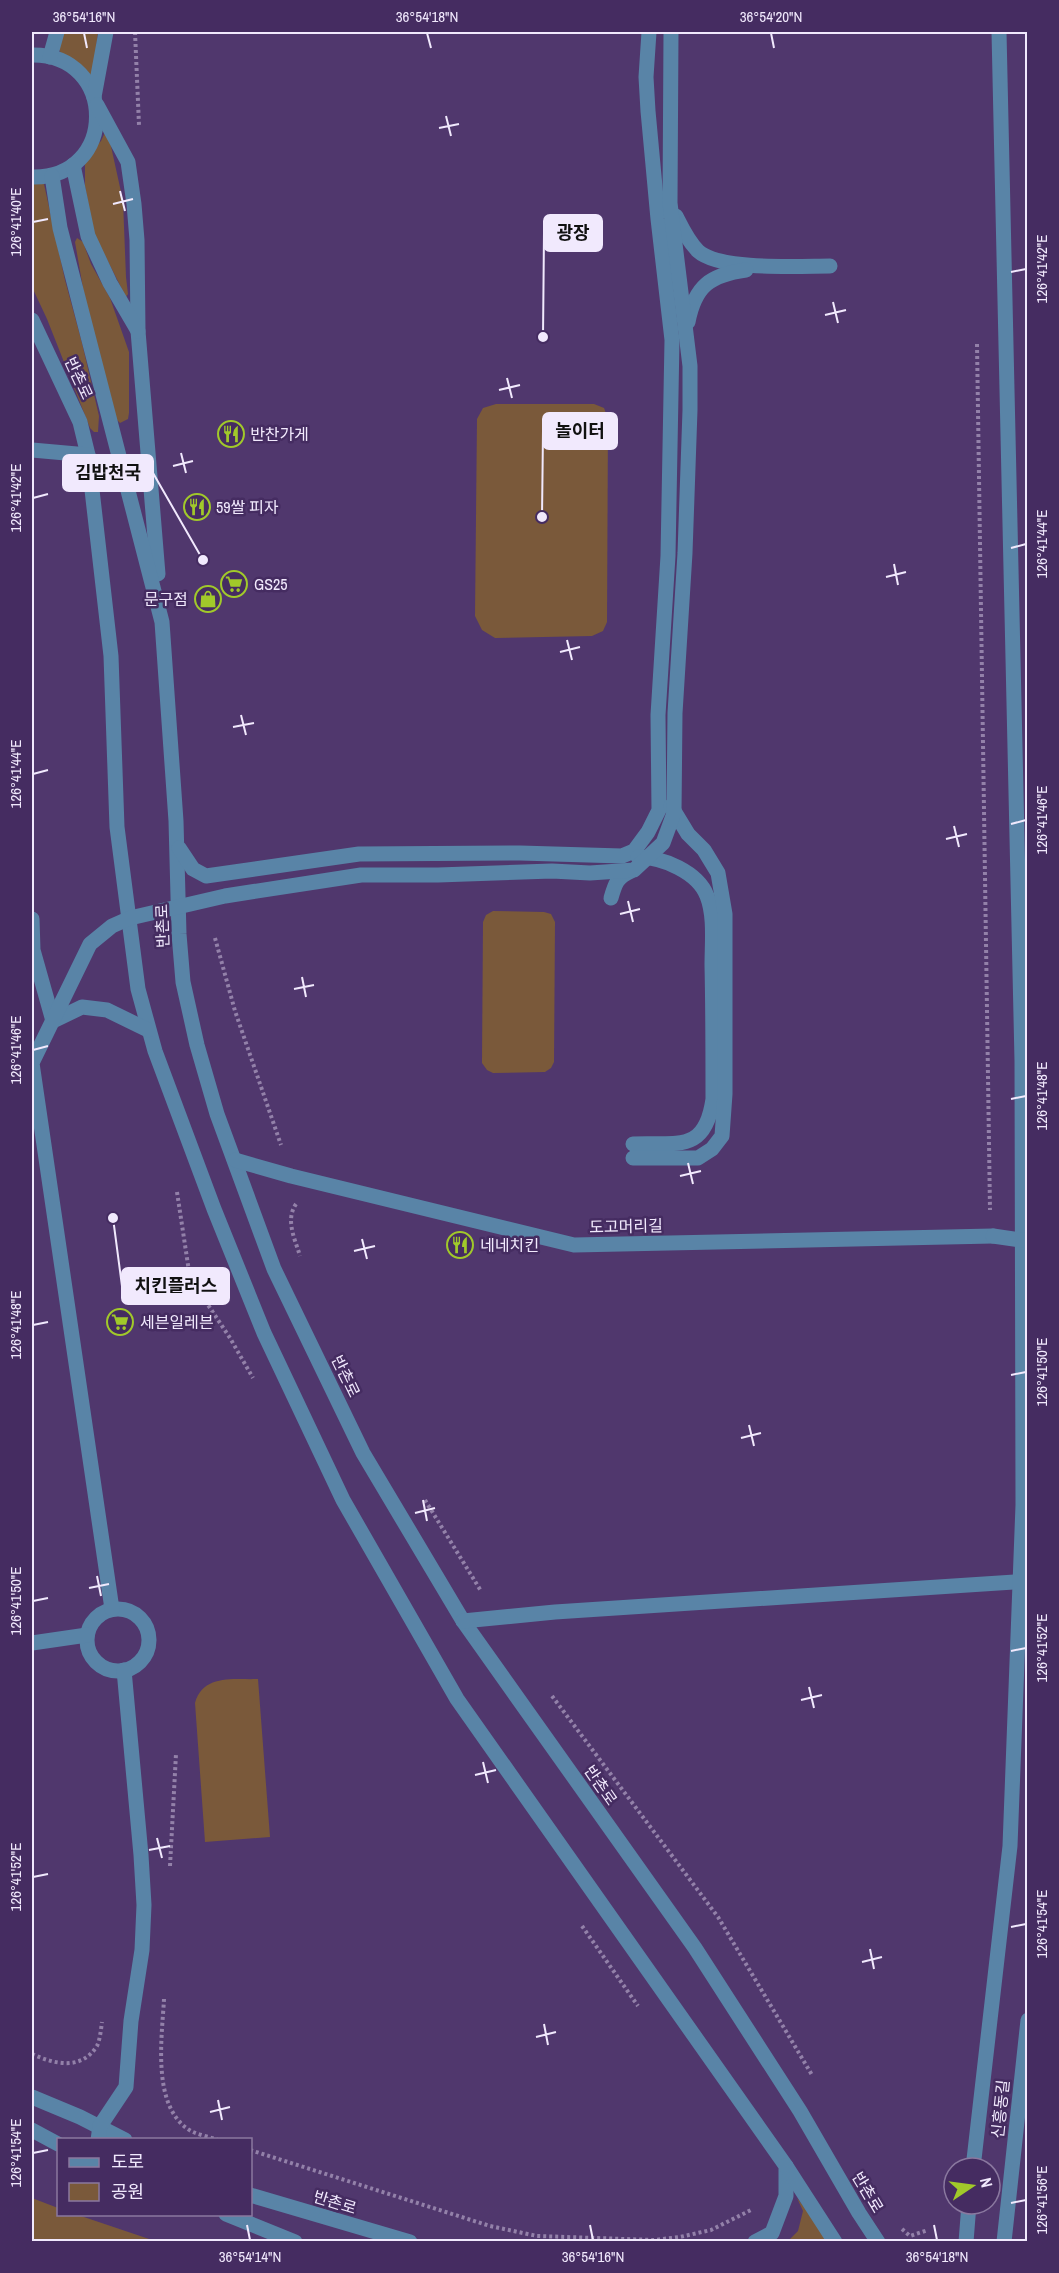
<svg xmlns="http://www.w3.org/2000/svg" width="1059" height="2273" font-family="'Archivo Narrow','Noto Sans KR',sans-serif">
	<rect width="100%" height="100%" fill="#50376d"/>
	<g fill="#7a593a">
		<polygon points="50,32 98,32 91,89 66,63"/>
		<polygon points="107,128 123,201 126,277 128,294 126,297 94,234 85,186 85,165 88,155 101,141"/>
		<polygon points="32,180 42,180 44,184 65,280 82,343 99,416 98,432 94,432 90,428 47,319 32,287"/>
		<polygon points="77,238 83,242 91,264 110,298 129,352 129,413 128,419 120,423 116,419 84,294 75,242"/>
		<polygon points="496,404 594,404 604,408 608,419 607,622 603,631 592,636 495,638 482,630 475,616 477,419 483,408"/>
		<polygon points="493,911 544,912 551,914 555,922 554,1062 551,1068 545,1072 493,1073 487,1070 482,1063 483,922 486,915"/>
		<path d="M258,1679L270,1837L205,1842L195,1703C203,1674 234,1680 258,1679Z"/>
		<polygon points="32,2198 58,2208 58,2214 78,2215 155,2241 32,2241"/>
		<polygon points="797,2198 831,2241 787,2242 798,2231 803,2211"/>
	</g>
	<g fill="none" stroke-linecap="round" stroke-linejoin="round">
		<g stroke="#9381a9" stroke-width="4" stroke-dasharray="3 3" stroke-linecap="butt">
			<polyline points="135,32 139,125"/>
			<polyline points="977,344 990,1210"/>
			<polyline points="215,938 235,1011 281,1145"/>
			<polyline points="177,1192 190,1278 230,1338 253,1378"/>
			<path d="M296,1204C285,1220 295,1239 300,1256"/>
			<polyline points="425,1500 481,1591"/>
			<polyline points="552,1696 718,1917 812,2075"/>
			<polyline points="170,1866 176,1754"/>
			<polyline points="582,1926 638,2006"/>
			<path d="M164,1999C162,2038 151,2108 191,2131C199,2135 210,2137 218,2140"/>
			<path d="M32,2054C54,2064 81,2071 97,2046C100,2040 101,2029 102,2022"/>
			<polyline points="250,2150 490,2226 537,2236 654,2240 680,2237 711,2230 751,2210"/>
			<polyline points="902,2229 910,2236 928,2230"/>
		</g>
		<g stroke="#5984a7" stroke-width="15">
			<path d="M32,55C118,54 118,179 32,177"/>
			<polyline points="50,57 57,32"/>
			<polyline points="94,97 106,32"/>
			<polyline points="97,105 128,162 134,204 137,240 138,331 158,574"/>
			<polyline points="73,165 88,236 110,283 138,331"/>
			<polyline points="52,176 60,228 162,622 176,821 179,934 183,982 197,1045 217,1114 274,1269 363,1453 463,1621 695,1948 800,2111 859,2213 878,2242"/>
			<path d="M676,216C682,228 688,241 698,251C720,271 800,266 830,266"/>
			<polyline points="32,320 80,422 88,455 111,656 117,827 138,989 155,1051 214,1209 264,1333 343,1500 457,1699 786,2166 786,2196 772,2233 755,2242"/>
			<path d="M688,322C695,286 710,275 746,270"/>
			<polyline points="32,450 88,455"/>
			<polyline points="179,848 193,869 206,876 359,854 520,853 622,856 634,851 648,832 659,810 658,715 668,556 672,340 658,219 648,111 646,77 649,32"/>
			<path d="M611,898C615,884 617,877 631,871"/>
			<polyline points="32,919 33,950 53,1021 82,1007 107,1010 148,1030"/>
			<path d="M633,1144C677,1142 705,1154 713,1099C713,1055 713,1010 712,965C712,943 715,916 707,896C698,872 662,857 638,857"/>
			<polyline points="633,1158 698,1158 712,1149 722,1136 725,1094 725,914 718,873 704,850 688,834 671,806"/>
			<polyline points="235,1160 291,1176 574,1245 993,1236"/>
			<circle cx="118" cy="1640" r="31"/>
			<polyline points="112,1609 32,1063 90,944 112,926 130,918 225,896 361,875 438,875 552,871 590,873 634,870 663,843 674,813 675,713 685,553 690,410 690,366 670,203 671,32"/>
			<polyline points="463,1621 555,1612 1028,1581"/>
			<polyline points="32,1643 87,1635"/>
			<polyline points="32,2097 80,2117 125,2140"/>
			<polyline points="32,2130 58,2144"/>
			<polyline points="98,2140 100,2126 126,2087 131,2021 142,1950 144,1905 141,1855 124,1670"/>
			<polyline points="786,2166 835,2242"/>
			<polyline points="973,2168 1010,1846 1023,1505 1022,1061 999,32"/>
			<polyline points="250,2195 410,2242"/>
			<polyline points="226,2214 295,2242"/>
			<polyline points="966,2242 969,2204"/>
			<polyline points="1004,2242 1028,2020"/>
		</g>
		<polyline stroke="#5984a7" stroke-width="15" points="993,1236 1028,1241"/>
	</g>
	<path fill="none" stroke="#f1e9fd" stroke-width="2" d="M84,33L87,48M427,33L431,48M771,33L774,48M446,116L451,136M439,128L459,124M120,191L125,211M113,204L133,199M33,222L48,219M1011,272L1026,269M833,302L838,323M825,315L846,310M507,378L512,398M499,390L520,385M181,453L186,473M173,466L193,461M33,498L48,494M1011,548L1026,544M894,564L898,585M886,577L906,572M567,640L572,660M560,652L580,647M241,715L246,735M233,727L254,723M33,774L48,770M1011,824L1026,820M954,826L959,847M946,839L967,834M628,901L633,922M620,914L640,909M302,977L306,997M294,989L314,985M33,1050L48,1046M1011,1099L1026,1096M688,1163L693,1184M680,1176L701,1171M362,1239L367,1259M354,1251L375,1246M33,1325L48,1322M1011,1375L1026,1372M749,1425L754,1446M741,1438L761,1433M423,1500L427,1521M415,1513L435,1508M97,1576L101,1596M89,1588L109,1584M33,1601L48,1598M1011,1651L1026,1648M809,1687L814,1708M801,1700L822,1695M483,1762L488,1783M475,1775L496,1770M157,1838L162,1858M149,1850L170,1846M33,1877L48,1874M1011,1927L1026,1924M870,1949L874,1969M862,1962L882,1957M544,2024L548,2045M536,2037L556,2032M218,2100L222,2120M210,2112L230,2107M33,2153L48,2150M1011,2203L1026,2200M247,2225L250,2240M590,2225L593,2240M934,2225L937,2240"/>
	<defs>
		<symbol id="restaurant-ring" viewBox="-11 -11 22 22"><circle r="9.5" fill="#452c61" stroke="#a1c92a" stroke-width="1.5"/><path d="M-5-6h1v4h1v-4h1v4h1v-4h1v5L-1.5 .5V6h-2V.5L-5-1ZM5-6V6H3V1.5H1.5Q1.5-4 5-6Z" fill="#a1c92a"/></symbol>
		<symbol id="supermarket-ring" viewBox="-11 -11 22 22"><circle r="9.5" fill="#452c61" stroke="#a1c92a" stroke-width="1.5"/><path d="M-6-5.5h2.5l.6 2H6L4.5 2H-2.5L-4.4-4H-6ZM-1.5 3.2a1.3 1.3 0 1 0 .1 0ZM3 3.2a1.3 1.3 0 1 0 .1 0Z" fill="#a1c92a"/></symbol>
		<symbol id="shop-ring" viewBox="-11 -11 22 22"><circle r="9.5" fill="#452c61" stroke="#a1c92a" stroke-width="1.5"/><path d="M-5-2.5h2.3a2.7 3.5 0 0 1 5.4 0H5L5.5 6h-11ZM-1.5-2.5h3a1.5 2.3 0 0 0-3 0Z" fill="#a1c92a"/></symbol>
	</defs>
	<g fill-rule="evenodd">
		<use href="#restaurant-ring" x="216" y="419" width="30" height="30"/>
		<use href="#restaurant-ring" x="182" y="492" width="30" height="30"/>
		<use href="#supermarket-ring" x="219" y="569" width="30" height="30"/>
		<use href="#shop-ring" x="193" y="584" width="30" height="30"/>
		<use href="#restaurant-ring" x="445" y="1230" width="30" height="30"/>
		<use href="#supermarket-ring" x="105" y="1307" width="30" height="30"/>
	</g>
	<g text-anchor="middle" stroke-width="5" stroke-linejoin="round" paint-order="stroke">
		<g font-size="16" fill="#f1e9fd" stroke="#452c61">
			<text transform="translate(79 378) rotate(65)" y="6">반촌로</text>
			<text transform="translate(162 926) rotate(-92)" y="6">반촌로</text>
			<text transform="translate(626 1226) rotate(-1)" y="6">도고머리길</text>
			<text transform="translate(346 1376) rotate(64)" y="6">반촌로</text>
			<text transform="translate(601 1785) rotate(55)" y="6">반촌로</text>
			<text transform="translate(1000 2109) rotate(-84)" y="6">신흥동길</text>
			<text transform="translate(868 2192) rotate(59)" y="6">반촌로</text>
			<text transform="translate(335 2202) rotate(17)" y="6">반촌로</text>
		</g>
		<g font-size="16" fill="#f1e9fd" stroke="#452c61" text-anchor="start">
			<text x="250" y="440">반찬가게</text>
			<text x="216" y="513">59쌀 피자</text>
			<text x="254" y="590">GS25</text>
			<text x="188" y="605" text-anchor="end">문구점</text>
			<text x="480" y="1251">네네치킨</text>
			<text x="140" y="1328">세븐일레븐</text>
		</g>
	</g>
	<path fill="none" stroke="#f1e9fd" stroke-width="2" d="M543 337L544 233M542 517L543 431M203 560L153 473M113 1218L122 1286"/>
	<g fill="#f1e9fd" stroke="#452c61" stroke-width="2">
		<circle cx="543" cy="337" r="6"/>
		<circle cx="542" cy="517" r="6"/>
		<circle cx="203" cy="560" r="6"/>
		<circle cx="113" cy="1218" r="6"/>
	</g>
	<g fill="#f1e9fd" stroke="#f1e9fd" stroke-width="2">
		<rect x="544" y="215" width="58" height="36" rx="6"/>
		<rect x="543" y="413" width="74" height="36" rx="6"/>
		<rect x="63" y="455" width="90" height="36" rx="6"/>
		<rect x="122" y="1268" width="107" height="36" rx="6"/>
	</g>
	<g font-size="18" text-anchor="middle" font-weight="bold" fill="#111">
		<text x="573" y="239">광장</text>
		<text x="580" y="437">놀이터</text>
		<text x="108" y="479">김밥천국</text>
		<text x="176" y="1292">치킨플러스</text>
	</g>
	<rect width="1059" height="2273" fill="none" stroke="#452c61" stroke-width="66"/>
	<rect x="57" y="2138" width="195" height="78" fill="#452c61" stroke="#8a789f" stroke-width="1.5"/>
	<rect x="69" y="2158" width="30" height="9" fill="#5984a7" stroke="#8a789f" stroke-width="1.5"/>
	<text x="111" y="2168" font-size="18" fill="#f1e9fd">도로</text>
	<rect x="69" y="2183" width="30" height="18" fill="#7a593a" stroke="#8a789f" stroke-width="1.5"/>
	<text x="111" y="2198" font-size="18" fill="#f1e9fd">공원</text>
	<g transform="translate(972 2186) rotate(77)"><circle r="28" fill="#452c61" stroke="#8a789f" stroke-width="1.5"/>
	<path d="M0-4.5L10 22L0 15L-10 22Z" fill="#a1c92a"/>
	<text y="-9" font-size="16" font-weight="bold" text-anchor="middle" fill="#f1e9fd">N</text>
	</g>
	<rect x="33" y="33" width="993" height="2207" fill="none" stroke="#f1e9fd" stroke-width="2"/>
	<g font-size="15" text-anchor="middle" fill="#f1e9fd">
		<text x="84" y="22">36°54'16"N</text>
		<text x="427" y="22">36°54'18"N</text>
		<text x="771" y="22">36°54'20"N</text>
		<text transform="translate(16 222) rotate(-90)" y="5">126°41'40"E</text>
		<text transform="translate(1042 269) rotate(-90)" y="5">126°41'42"E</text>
		<text transform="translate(16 498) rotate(-90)" y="5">126°41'42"E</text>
		<text transform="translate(1042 544) rotate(-90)" y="5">126°41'44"E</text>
		<text transform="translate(16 774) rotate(-90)" y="5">126°41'44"E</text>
		<text transform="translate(1042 820) rotate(-90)" y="5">126°41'46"E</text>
		<text transform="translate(16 1050) rotate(-90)" y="5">126°41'46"E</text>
		<text transform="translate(1042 1096) rotate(-90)" y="5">126°41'48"E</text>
		<text transform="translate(16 1325) rotate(-90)" y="5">126°41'48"E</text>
		<text transform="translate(1042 1372) rotate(-90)" y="5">126°41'50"E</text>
		<text transform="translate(16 1601) rotate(-90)" y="5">126°41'50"E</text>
		<text transform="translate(1042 1648) rotate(-90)" y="5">126°41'52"E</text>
		<text transform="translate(16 1877) rotate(-90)" y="5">126°41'52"E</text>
		<text transform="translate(1042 1924) rotate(-90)" y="5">126°41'54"E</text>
		<text transform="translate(16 2153) rotate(-90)" y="5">126°41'54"E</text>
		<text transform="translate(1042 2200) rotate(-90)" y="5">126°41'56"E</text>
		<text x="250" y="2262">36°54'14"N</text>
		<text x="593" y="2262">36°54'16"N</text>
		<text x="937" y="2262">36°54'18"N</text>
	</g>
</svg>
